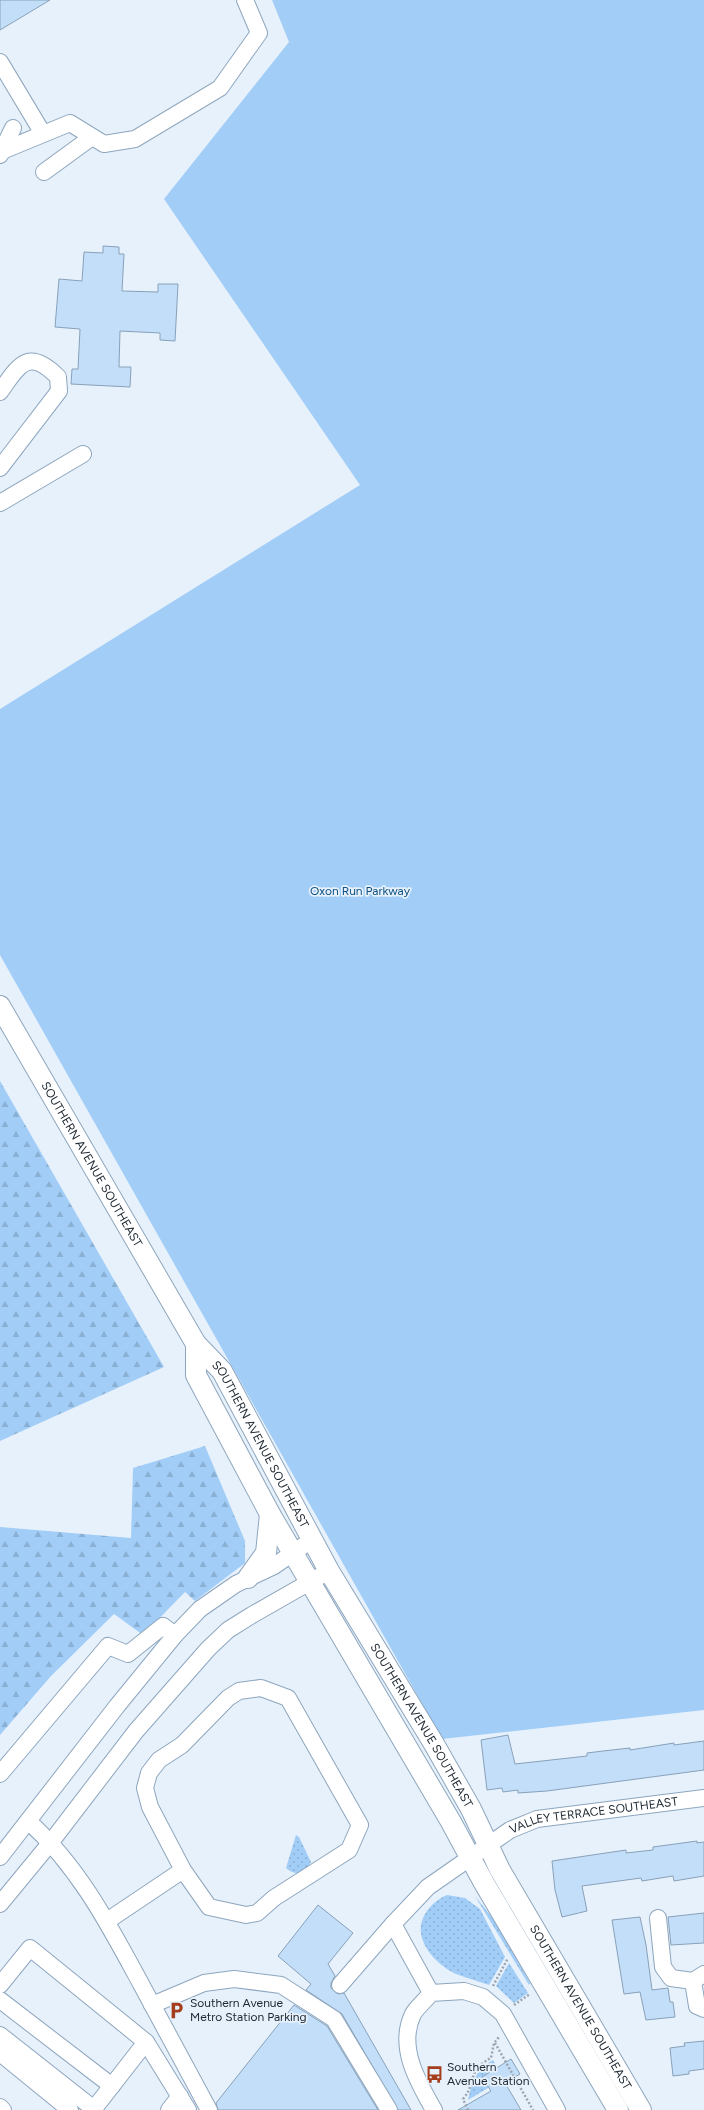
<svg xmlns="http://www.w3.org/2000/svg" width="704" height="2110" font-family="Figtree,sans-serif">
	<defs>
		<pattern id="grass-dots" width="8" height="8" patternUnits="userSpaceOnUse"><rect width="8" height="8" fill="#a1cdf7"/><path d="M2 2h.1M6 6h.1" fill="none" stroke="#8ab0d4" stroke-width="1.8" stroke-linecap="round"/></pattern>
		<pattern id="forest-firs" width="22" height="20" patternUnits="userSpaceOnUse"><rect width="22" height="20" fill="#a1cdf7"/><path d="M5 1l3.5 6h-7zM16 11l3.5 6h-7z" fill="#8ab0d4"/></pattern>
	</defs>
	<rect width="100%" height="100%" fill="#e7f1fc"/>
	<g fill="url(#grass-dots)">
		<path d="M296,1835L299,1837L311,1862C305,1873 296,1877 286,1868Z"/>
		<path d="M447,1895L465,1898L480,1909L505,1957L489,1985C478,1981 466,1978 456,1974C437,1965 413,1941 423,1918C428,1907 437,1899 447,1895Z"/>
		<polygon points="475,1896 494,1920 530,1983 529,1985"/>
		<polygon points="509,1963 528,1993 514,2003 496,1986"/>
		<path d="M493,2060L503,2079L468,2100C472,2082 476,2069 493,2060Z"/>
	</g>
	<g fill="url(#forest-firs)">
		<polygon points="0,1081 164,1367 0,1441"/>
		<polygon points="205,1446 245,1541 245,1563 195,1601 185,1592 143,1635 114,1614 51,1676 0,1735 0,1527 131,1538 133,1468"/>
	</g>
	<polygon fill="#a1cdf7" points="272,0 704,0 704,1710 442,1739 0,955 0,709 360,485 164,199 289,42"/>
	<g fill="#c3def8" stroke="#88a1ba">
		<polygon points="0,0 50,0 0,30"/>
		<polygon points="103,246 119,247 119,254 124,254 122,291 158,292 158,284 178,284 175,341 160,340 160,333 120,331 119,367 131,367 130,387 71,384 72,369 78,369 80,329 55,327 59,279 82,281 84,252 103,253"/>
		<polygon points="508,1735 515,1764 587,1756 587,1753 603,1751 630,1748 630,1750 674,1743 674,1745 704,1741 704,1770 547,1791 518,1793 518,1790 503,1792 502,1788 487,1790 481,1740"/>
		<polygon points="697,1841 697,1843 704,1842 704,1876 674,1881 673,1876 642,1881 641,1878 582,1886 587,1911 562,1917 555,1890 552,1861 626,1850 626,1853 653,1850 653,1847"/>
		<polygon points="318,1905 353,1933 328,1964 335,1976 331,1983 331,1988 338,1994 344,1993 411,2110 398,2110 342,2014 306,1990 311,1984 278,1956"/>
		<polygon points="704,1913 704,1943 671,1945 668,1917"/>
		<polygon points="640,1917 646,1945 652,1990 668,1988 670,2002 673,2002 675,2017 646,2020 640,1992 624,1994 612,1920"/>
		<polygon points="294,2005 327,2026 378,2110 218,2110 216,2103"/>
		<polygon points="704,2041 704,2069 689,2071 689,2074 673,2076 670,2048 685,2046 684,2043"/>
		<polygon points="511,2059 520,2074 505,2083 521,2110 458,2110 491,2091 482,2077"/>
	</g>
	<g fill="none" stroke-linecap="round" stroke-linejoin="round">
		<defs>
			<g id="minor">
				<polyline points="0,62 39,127"/>
				<polyline points="2,151 70,123 104,144 135,139 220,88 259,33 245,0"/>
				<polyline points="0,155 13,128"/>
				<polyline points="44,172 92,137"/>
				<path d="M0,392C19,365 28,347 58,377L59,391L0,468"/>
				<polyline points="0,503 83,454"/>
				<polyline points="0,1774 108,1646 128,1654 163,1626 175,1635"/>
				<path d="M28,1821C79,1867 109,1925 141,1984C164,2026 186,2068 209,2110"/>
				<polyline points="0,1857 117,1706 175,1635 200,1609 236,1584 274,1566 313,1539"/>
				<polyline points="0,1904 51,1842 136,1731 208,1649 228,1630 252,1615 329,1571"/>
				<polyline points="658,1918 663,1967 671,1978 693,1981"/>
				<polyline points="107,1921 183,1870 150,1807 145,1788 149,1773 159,1760 182,1745 228,1698 239,1691 261,1688 288,1698 360,1825 349,1850 274,1898 257,1913 246,1915 209,1907 183,1870"/>
				<polyline points="704,1974 693,1981 697,2006 704,2009"/>
				<polyline points="0,1985 30,1948 146,2042 188,2110"/>
				<polyline points="340,1985 393,1924"/>
				<path id="s1" d="M431,1993L393,1924L428,1887L510,1830L537,1819L704,1798"/>
				<polyline points="0,2000 112,2086"/>
				<polyline points="152,2005 204,1983 234,1979 281,1985 334,2019 389,2110"/>
				<polyline points="0,2035 94,2109"/>
				<polyline points="0,2053 70,2110"/>
				<polyline points="0,2107 3,2110"/>
				<polyline points="93,2110 146,2042"/>
				<polyline points="169,2110 180,2096"/>
				<path d="M434,2110C418,2082 397,2047 413,2014C417,2007 426,2000 431,1993L464,1991L483,1997L503,2014L557,2110"/>
			</g>
			<g id="major">
				<path id="s2" d="M0,1006L196,1344L222,1371L329,1571L434,1744L471,1809L500,1870L641,2110"/>
				<polyline points="196,1344 196,1375 270,1514 451,1822 484,1883 618,2110"/>
				<polyline points="248,1578 266,1553 270,1514"/>
			</g>
		</defs>
		<use href="#minor" stroke="#8da6be" stroke-width="18"/>
		<use href="#major" stroke="#8da6be" stroke-width="22"/>
		<g stroke="#9ca6b0" stroke-width="2.5" stroke-dasharray="2 2" stroke-linecap="butt">
			<polyline points="493,1986 508,1958"/>
			<polyline points="514,2005 530,1994"/>
			<polyline points="495,2043 533,2110"/>
			<path d="M468,2110L463,2099C477,2083 466,2071 491,2058L494,2043L499,2037"/>
		</g>
		<use href="#minor" stroke="#fff" stroke-width="16"/>
		<use href="#major" stroke="#fff" stroke-width="20"/>
	</g>
	<defs>
		<symbol id="parking-bare" viewBox="-9 -9 18 18"><path d="M-3.5-5.5H1a3.5 3.5 0 0 1 0 7H-1V5.5H-3.5ZM-1-3.4V-.6H.8a1.4 1.4 0 0 0 0-2.8Z" fill="#a53e1c" stroke="#e7f1fc" stroke-width="2.5" paint-order="stroke"/></symbol>
		<symbol id="bus-bare" viewBox="-9 -9 18 18"><path d="M-5-6H5V4H4V6H2V4H-2V6H-4V4H-5ZM-3.5-4V0h7V-4ZM-3.5 1.2v1.5H-2V1.2ZM2 1.2v1.5H3.5V1.2Z" fill="#a53e1c" stroke="#e7f1fc" stroke-width="2.5" paint-order="stroke"/></symbol>
	</defs>
	<g fill-rule="evenodd">
		<use href="#parking-bare" x="164" y="1998" width="25" height="25"/>
		<use href="#bus-bare" x="422" y="2062" width="25" height="25"/>
	</g>
	<g text-anchor="middle" stroke-width="3.5" stroke-linejoin="round" paint-order="stroke">
		<g font-size="12" fill="#0d5082" stroke="#e7f1fc">
			<text x="360" y="895">Oxon Run Parkway</text>
		</g>
		<g font-size="12" fill="#202a33" stroke="#e7f1fc">
			<text dy="4" stroke="none"><textPath href="#s2" startOffset="183">SOUTHERN AVENUE SOUTHEAST</textPath></text>
			<text dy="4" stroke="none"><textPath href="#s2" startOffset="511">SOUTHERN AVENUE SOUTHEAST</textPath></text>
			<text dy="4" stroke="none"><textPath href="#s2" startOffset="835">SOUTHERN AVENUE SOUTHEAST</textPath></text>
			<text dy="4" stroke="none"><textPath href="#s1" startOffset="315">VALLEY TERRACE SOUTHEAST</textPath></text>
			<text dy="4" stroke="none"><textPath href="#s2" startOffset="1159">SOUTHERN AVENUE SOUTHEAST</textPath></text>
		</g>
		<g font-size="12" fill="#202a33" stroke="#e7f1fc" text-anchor="start">
			<text x="190" y="2007">Southern Avenue<tspan x="190" dy="14">Metro Station Parking</tspan></text>
			<text x="447" y="2071">Southern<tspan x="447" dy="14">Avenue Station</tspan></text>
		</g>
	</g>
</svg>
